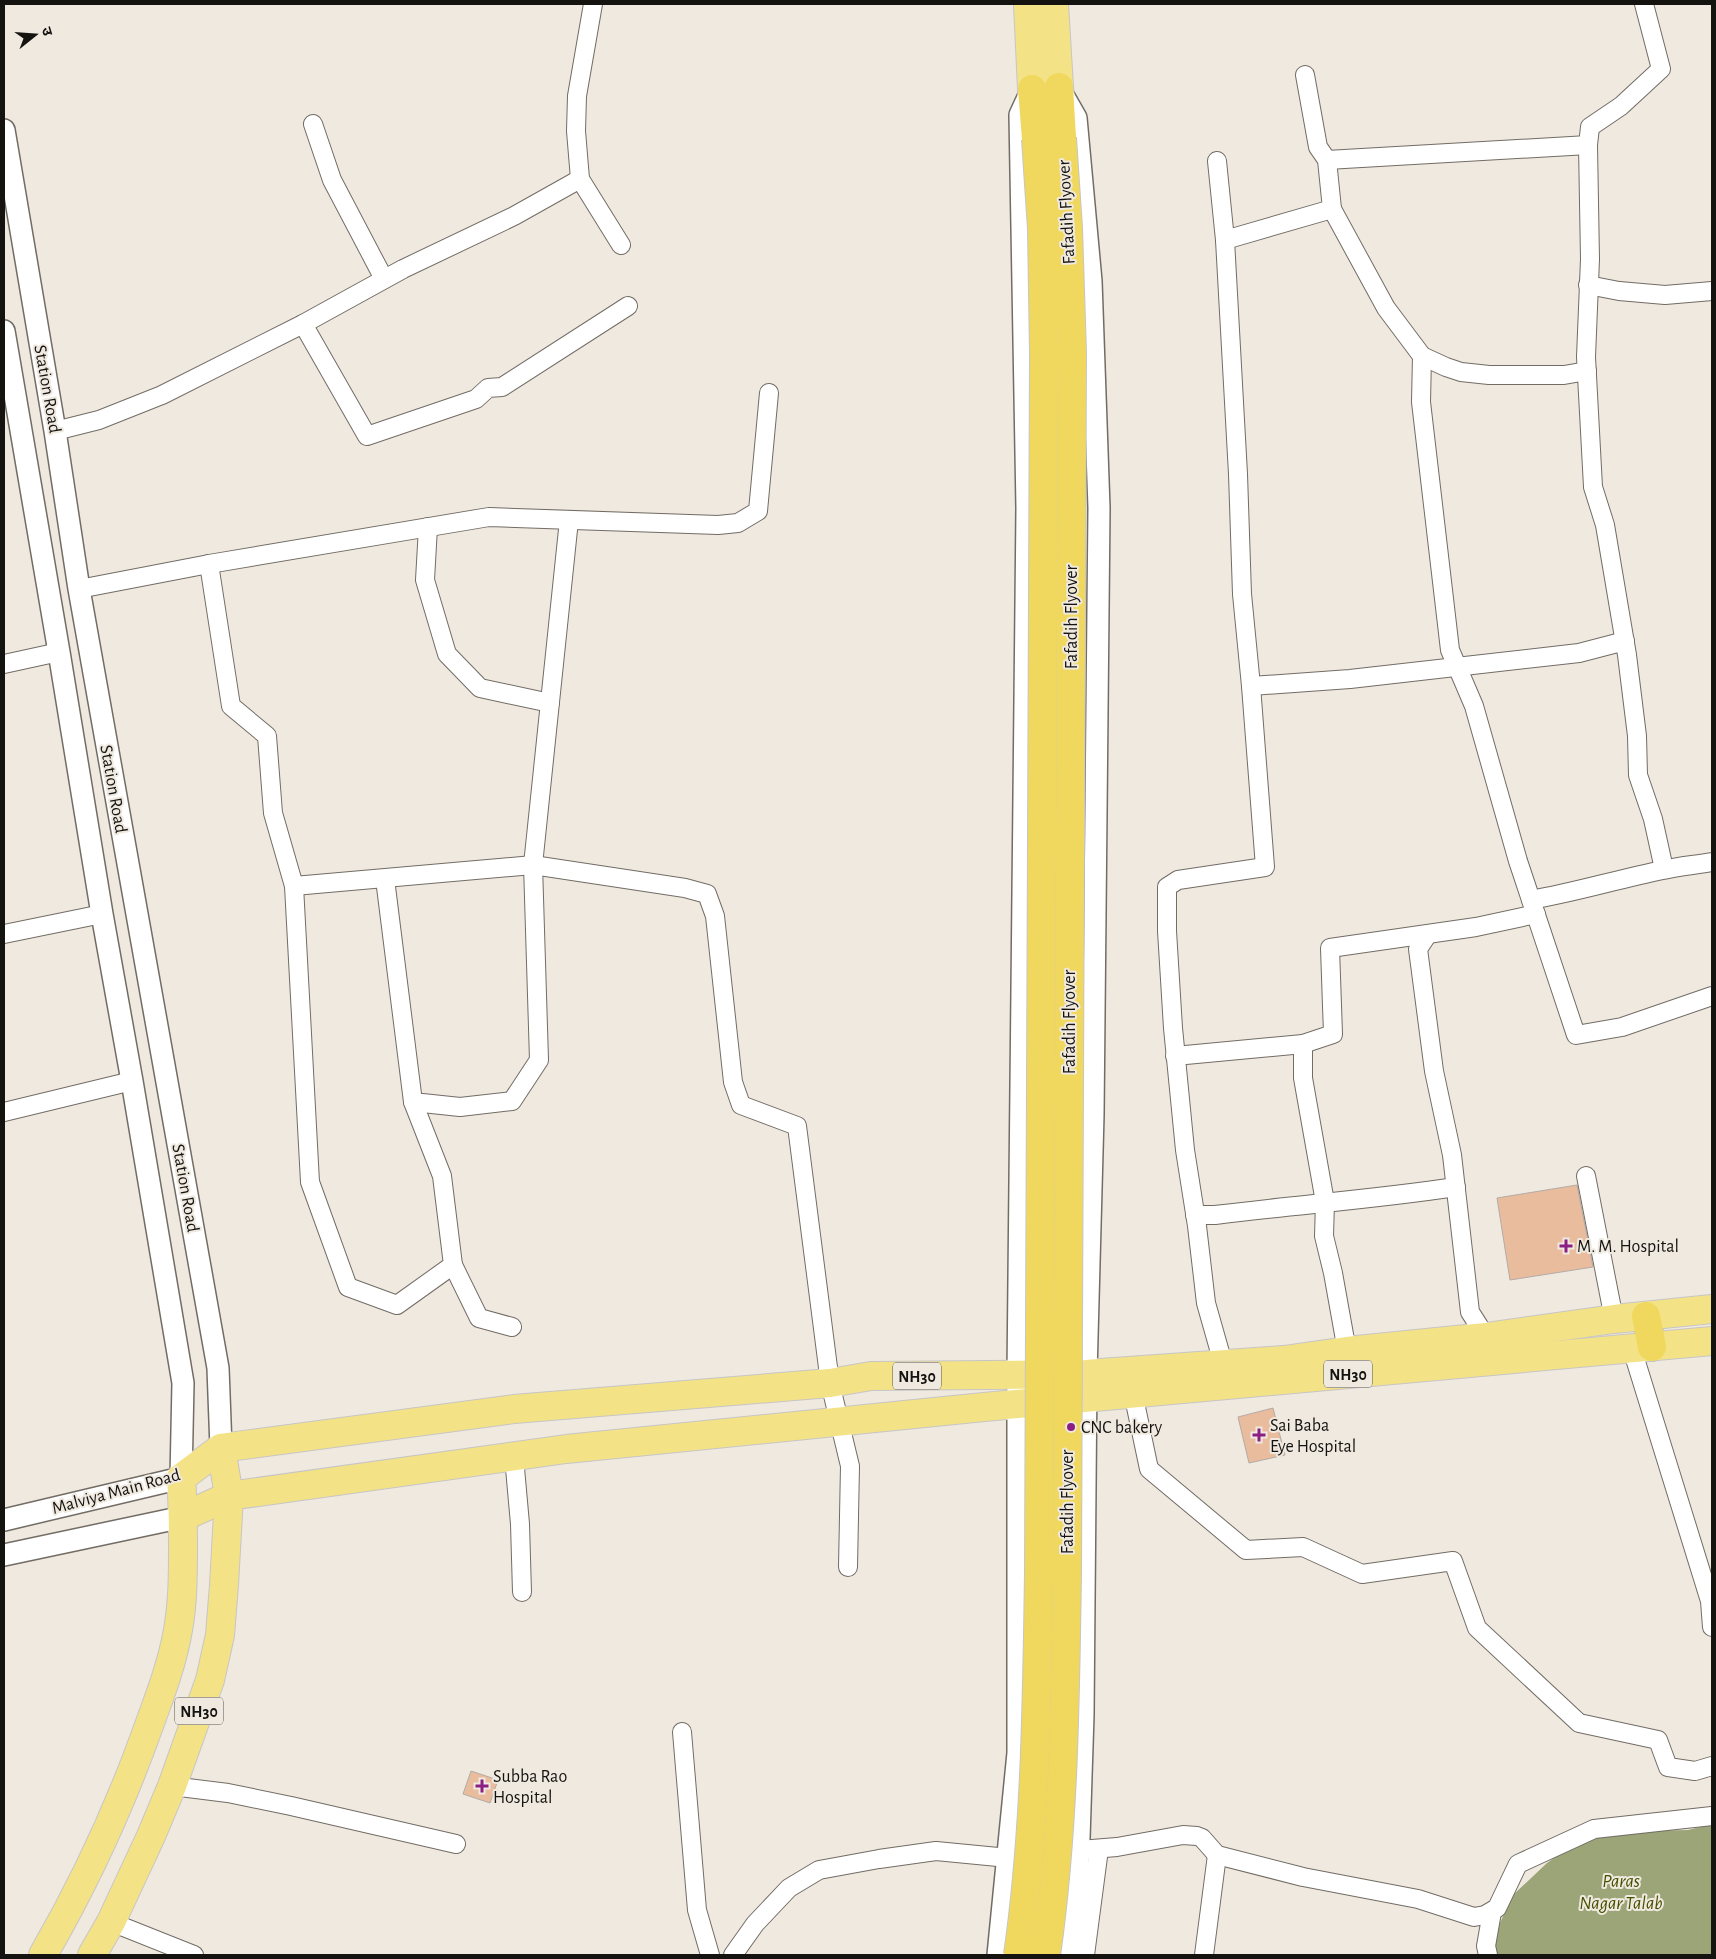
<svg xmlns="http://www.w3.org/2000/svg" width="1716" height="1959" font-family="'Alegreya Sans','Noto Sans Devanagari',sans-serif">
	<rect width="100%" height="100%" fill="#efe9e0"/>
	<polygon fill="#9ba577" points="1712,1824 1712,1955 1492,1955 1500,1923 1513,1895 1547,1863 1591,1832 1688,1830"/>
	<g fill="#e9bc9e" stroke="#b4aba5">
		<polygon points="1577,1185 1593,1267 1510,1280 1497,1198"/>
		<polygon points="1273,1408 1285,1455 1249,1463 1238,1417"/>
		<polygon points="471,1771 498,1780 490,1803 463,1794"/>
	</g>
	<g fill="none" stroke-linecap="round" stroke-linejoin="round">
		<defs>
			<g id="minor">
				<polyline points="593,4 577,96 576,131 580,179 621,245"/>
				<polyline points="1644,4 1661,69 1621,106 1590,127 1588,145 1590,259 1586,357 1593,487 1605,525 1627,655 1637,736 1638,775 1653,819 1664,869"/>
				<polyline points="313,124 332,180 384,279"/>
				<polyline points="1327,160 1588,145"/>
				<polyline points="1217,161 1225,240 1238,474 1242,594 1251,686 1265,867 1178,880 1167,887 1167,931 1173,1028 1185,1150 1197,1226 1206,1303 1223,1363"/>
				<polyline points="1332,209 1386,308 1422,356 1446,367 1461,372 1489,375 1564,375 1587,371"/>
				<polyline points="1225,240 1332,209 1327,160 1318,147 1305,75"/>
				<polyline points="1588,285 1619,291 1665,295 1712,291"/>
				<polyline points="303,324 367,436 476,399 488,388 502,387 628,306"/>
				<polyline points="1422,356 1421,402 1450,650 1474,706 1518,861 1576,1035 1622,1027 1712,996"/>
				<polyline points="55,431 99,420 162,395 303,324 403,269 514,216 580,179"/>
				<polyline points="428,527 425,580 447,654 480,688 550,703"/>
				<polyline points="209,564 231,706 267,736 273,813 294,886 533,865 685,888 707,894 715,916 733,1082 741,1105 797,1126 830,1383 850,1466 848,1567"/>
				<polyline points="79,589 209,564 489,517 718,525 738,523 758,511 769,393"/>
				<polyline points="4,664 59,652"/>
				<polyline points="1251,686 1350,679 1579,653 1625,641"/>
				<polyline points="385,879 413,1102 460,1107 512,1101 539,1060 533,865 569,520"/>
				<polyline points="294,886 310,1182 348,1287 397,1305 453,1265 442,1176 413,1102"/>
				<path d="M1531,900C1576,892 1619,879 1663,870C1679,866 1696,865 1712,862"/>
				<polyline points="4,934 102,914"/>
				<polyline points="1428,934 1418,949 1434,1071 1452,1155 1470,1312 1486,1337"/>
				<polyline points="1303,1044 1303,1078 1325,1202 1324,1236 1333,1273 1347,1351"/>
				<polyline points="1175,1056 1303,1044 1333,1034 1330,948 1476,927 1536,914"/>
				<polyline points="4,1112 132,1081"/>
				<polyline points="1586,1176 1614,1319"/>
				<path d="M1195,1215H1215C1295,1205 1376,1199 1456,1187"/>
				<polyline points="453,1265 479,1318 512,1327"/>
				<polyline points="1632,1349 1710,1601 1712,1627"/>
				<polyline points="1133,1393 1149,1469 1246,1550 1303,1547 1362,1574 1453,1561 1477,1628 1579,1723 1658,1740 1668,1767 1695,1771 1712,1766"/>
				<polyline points="514,1457 520,1524 522,1592"/>
				<polyline points="682,1732 697,1910 710,1955"/>
				<polyline points="172,1786 228,1793 291,1806 456,1844"/>
				<polyline points="1067,1851 1117,1847 1183,1835 1197,1836 1202,1838 1217,1855 1303,1877 1418,1899 1474,1917 1485,1915 1497,1908 1518,1864 1594,1829 1712,1816"/>
				<polyline points="111,1922 194,1955"/>
				<polyline points="733,1955 755,1924 789,1888 819,1870 879,1859 936,1851 998,1857 1021,1855"/>
				<polyline points="1085,1955 1099,1849"/>
				<polyline points="1204,1955 1217,1855"/>
				<polyline points="1488,1955 1486,1946 1492,1912"/>
			</g>
			<g id="tertiary">
				<polyline points="1060,90 1076,118 1091,281 1099,508 1093,1115 1086,1374 1083,1715 1078,1869 1071,1955"/>
				<polyline points="4,130 55,431 79,589 218,1368 221,1448"/>
				<polyline points="4,331 59,652 102,914 132,1081 183,1383 181,1478 4,1520"/>
				<polyline points="4,1555 183,1517"/>
				<polyline points="998,1955 1018,1753 1018,1375 1027,508 1020,115 1032,89"/>
			</g>
			<g id="primary">
				<polyline points="1028,4 1032,89"/>
				<polyline points="1054,4 1059,87"/>
				<polyline points="183,1517 229,1496 566,1449 984,1407 1712,1341"/>
				<path d="M43,1955C84,1884 119,1809 147,1731C159,1698 172,1665 178,1630C183,1602 183,1574 183,1546C183,1523 183,1501 181,1478L221,1448L514,1409L830,1383L871,1376L1086,1374L1284,1360L1347,1351L1486,1337L1614,1319L1712,1309"/>
				<polyline points="92,1955 111,1922 151,1836 172,1786 210,1680 220,1635 224,1585 229,1496 221,1448"/>
			</g>
			<g id="trunk">
				<polyline points="1059,87 1062,138"/>
				<polyline points="1032,89 1036,139"/>
				<polyline points="1646,1316 1652,1347"/>
			</g>
		</defs>
		<use href="#minor" stroke="#726c65" stroke-width="20"/>
		<use href="#tertiary" stroke="#726c65" stroke-width="24"/>
		<use href="#primary" stroke="#c7c6c6" stroke-width="30"/>
		<use href="#trunk" stroke="#c7c6c6" stroke-width="30"/>
		<use href="#minor" stroke="#fff" stroke-width="18"/>
		<use href="#tertiary" stroke="#fff" stroke-width="21"/>
		<use href="#primary" stroke="#f4e286" stroke-width="28"/>
		<use href="#trunk" stroke="#f0d85e" stroke-width="28"/>
		<defs>
			<g id="trunk-bridge">
				<path d="M1018,1955C1036,1829 1037,1701 1039,1573L1044,353L1042,229L1036,139"/>
				<path d="M1046,1955C1064,1829 1065,1701 1067,1574L1072,353L1068,228L1062,138"/>
			</g>
		</defs>
		<use href="#trunk-bridge" stroke="#c7c6c6" stroke-width="30" stroke-linecap="butt"/>
		<use href="#trunk-bridge" stroke="#f0d85e" stroke-width="28"/>
	</g>
	<g fill="#8b1f84" stroke="#efe9e0" stroke-width="2">
		<path d="M1563.5 1238.5h5v5h5v5h-5v5h-5v-5h-5v-5h5z"/>
		<circle cx="1071" cy="1427" r="5"/>
		<path d="M1256.5 1427.5h5v5h5v5h-5v5h-5v-5h-5v-5h5z"/>
		<path d="M479.5 1778.5h5v5h5v5h-5v5h-5v-5h-5v-5h5z"/>
	</g>
	<g text-anchor="middle" stroke-width="4" stroke-linejoin="round" paint-order="stroke">
		<g fill="#efe9e0" stroke="#56534e" stroke-width="1">
			<rect x="1324" y="1360.5" width="48" height="27" rx="4"/>
			<rect x="893" y="1362.5" width="48" height="27" rx="4"/>
			<rect x="175" y="1697.5" width="48" height="27" rx="4"/>
		</g>
		<g font-size="16" font-weight="bold" fill="#151310">
			<text x="1348" y="1380">NH30</text>
			<text x="917" y="1382">NH30</text>
			<text x="199" y="1717">NH30</text>
		</g>
		<g font-size="18" fill="#151310" stroke="#efe9e0">
			<text transform="translate(1066 212) rotate(-93)" y="6">Fafadih Flyover</text>
			<text transform="translate(48 389) rotate(80)" y="6">Station Road</text>
			<text transform="translate(1071 617) rotate(-90)" y="6">Fafadih Flyover</text>
			<text transform="translate(114 789) rotate(80)" y="6">Station Road</text>
			<text transform="translate(1069 1022) rotate(-90)" y="6">Fafadih Flyover</text>
			<text transform="translate(186 1188) rotate(80)" y="6">Station Road</text>
			<text transform="translate(116 1491) rotate(-15)" y="6">Malviya Main Road</text>
			<text transform="translate(1067 1502) rotate(-90)" y="6">Fafadih Flyover</text>
		</g>
		<g font-size="18" fill="#151310" stroke="#efe9e0" text-anchor="start">
			<text x="1577" y="1252">M. M. Hospital</text>
			<text x="1270" y="1431">Sai Baba<tspan x="1270" dy="21">Eye Hospital</tspan></text>
			<text x="1081" y="1433">CNC bakery</text>
			<text x="493" y="1782">Subba Rao<tspan x="493" dy="21">Hospital</tspan></text>
		</g>
		<g font-size="19" font-style="italic" fill="#465100" stroke="#efe9e0">
			<text x="1621" y="1887">Paras<tspan x="1621" dy="22">Nagar Talab</tspan></text>
		</g>
	</g>
	<rect width="1716" height="1959" fill="none" stroke="#151310" stroke-width="10"/>
	<g transform="translate(35 35) rotate(73)" stroke="#efe9e0" stroke-width="4" paint-order="stroke">
	<path d="M0-4L9 19L0 12L-9 19Z" fill="#151310"/>
	<text y="-8" font-size="14" font-weight="bold" text-anchor="middle" fill="#151310">उ</text>
	</g>
</svg>
